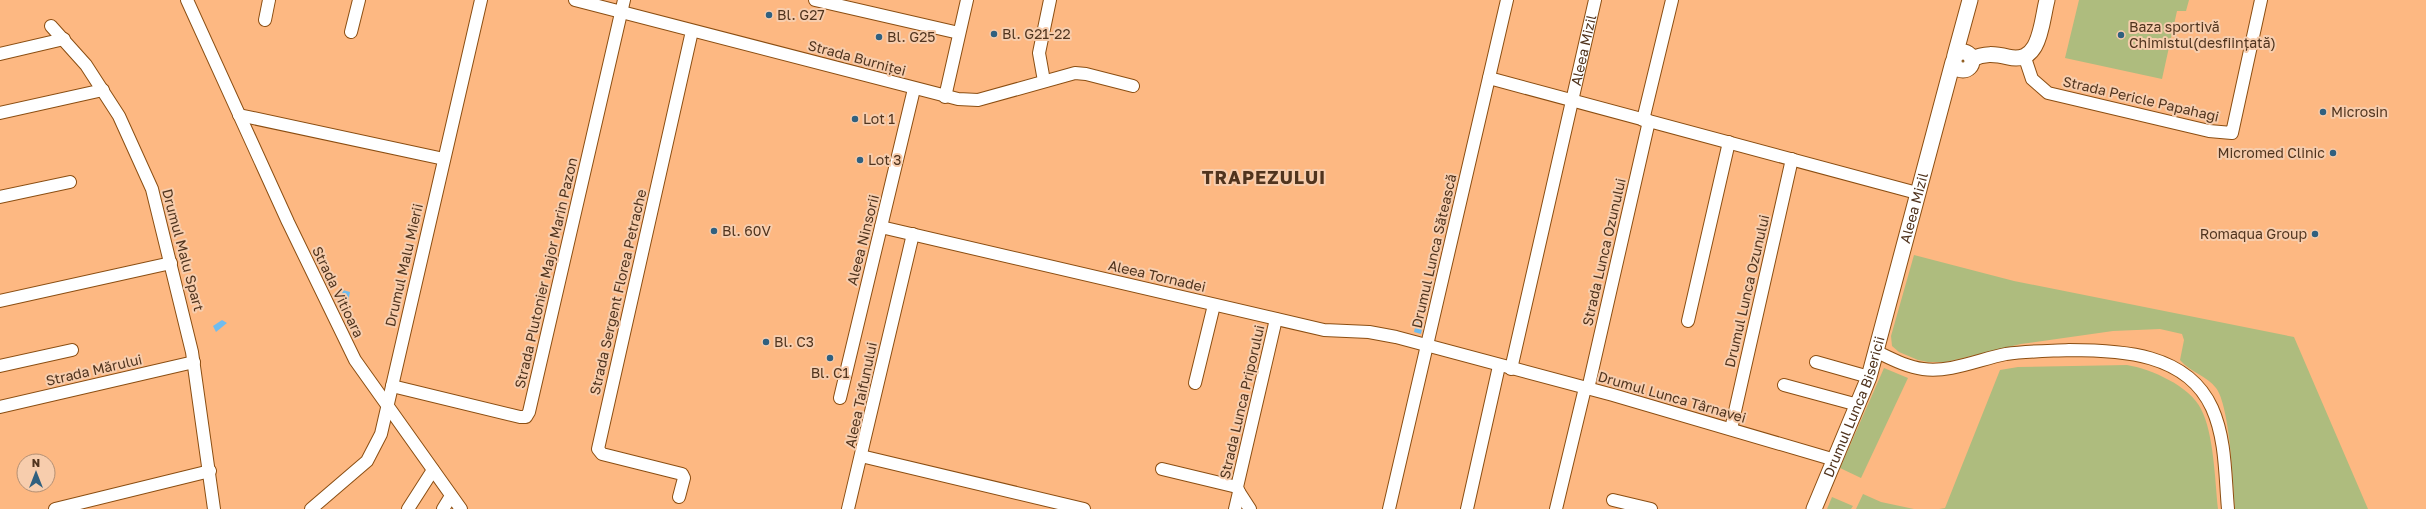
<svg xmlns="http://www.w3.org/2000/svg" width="2426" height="509" font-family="'Golos Text',sans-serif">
	<rect width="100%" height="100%" fill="#fdb882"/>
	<g fill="#aebc7e">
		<polygon points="2079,0 2189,0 2186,11 2177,11 2162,79 2065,58"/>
		<polygon points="1963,53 1967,55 1968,65 1962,68 1958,66"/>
		<path d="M1914,255L2014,281L2294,337L2368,509H2235C2233,484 2230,406 2216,388C2207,376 2190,372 2180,360L2184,340L2182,334L2160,329L2113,331L2021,344L1946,362H1928L1918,360L1899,352L1892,346L1891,336Z"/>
		<path d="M2127,365C2151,369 2190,386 2201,409C2214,434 2215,481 2218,509H1939L1945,508L2000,370L2018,367Z"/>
		<polygon points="1884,368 1908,378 1861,478 1840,468"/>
		<polygon points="1863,494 1881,502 1914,509 1856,509"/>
		<polygon points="1832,497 1853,506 1851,509 1827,509"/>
	</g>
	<g fill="#6fbcef">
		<polygon points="343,290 350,292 347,307 339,305"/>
		<polygon points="1417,319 1424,320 1421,334 1414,332"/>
		<polygon points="222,320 227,323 216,332 213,326"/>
	</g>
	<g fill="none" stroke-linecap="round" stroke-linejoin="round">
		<defs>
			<g id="minor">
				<polyline points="187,0 288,222 355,360 461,509"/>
				<polyline points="575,0 958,99 978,100 1075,73 1086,74 1133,86"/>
				<polyline points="815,0 959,33"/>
				<polyline points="265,20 269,0"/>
				<polyline points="51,26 86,65 119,116 152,189 192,352 214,509"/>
				<polyline points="351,32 359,0"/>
				<polyline points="0,54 64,39"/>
				<polyline points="2025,58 2032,79 2048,93 2209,131 2232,133 2261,0"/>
				<polyline points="1489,78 1917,193"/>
				<polyline points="1044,81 1039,53 1050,0"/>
				<polyline points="945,97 967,0"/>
				<polyline points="0,113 103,90"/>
				<polyline points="239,115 444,159"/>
				<polyline points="1643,120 1672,0"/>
				<polyline points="0,197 70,182"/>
				<polyline points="881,227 1324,330 1369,332 1396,337 1613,395 1835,460"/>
				<polyline points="0,301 171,263"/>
				<polyline points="1688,321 1729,142"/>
				<path d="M1875,351C1890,358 1906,367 1923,369C1950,373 1980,359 2006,354C2027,351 2048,351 2069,350C2121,350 2187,353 2212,408C2226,439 2225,476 2228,509"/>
				<polyline points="1816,362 1869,377"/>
				<polyline points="0,366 72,350"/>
				<path id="s1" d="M1511,369L1595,0"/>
				<polyline points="1195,383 1214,305"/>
				<polyline points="1784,385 1858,405"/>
				<polyline points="392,386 520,417 526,417 529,412 624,0"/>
				<polyline points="1588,389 1649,121"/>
				<polyline points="840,398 914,89"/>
				<polyline points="0,407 194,362"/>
				<polyline points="1731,429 1792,159"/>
				<polyline points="861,456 1084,509"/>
				<polyline points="1162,469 1237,487"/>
				<polyline points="1239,492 1250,509"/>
				<polyline points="679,497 684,478 682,474 602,454 598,449 692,31"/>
				<polyline points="1613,500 1651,509"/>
				<polyline points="55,509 210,471"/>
				<polyline points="311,509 367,461 381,434 481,0"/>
				<polyline points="408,509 433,470"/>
				<polyline points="443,509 451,496"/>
				<polyline points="848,509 913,234"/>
				<polyline points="1235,509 1239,492 1237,487 1276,319"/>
				<polyline points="1389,509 1507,0"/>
				<polyline points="1467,509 1499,366"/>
				<polyline points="1556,509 1585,388"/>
			</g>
			<g id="tertiary">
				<circle cx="1963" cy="61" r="9"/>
				<polyline points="1955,55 1970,0"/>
				<path d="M1972,59C1984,53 1995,54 2008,57C2041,65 2041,23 2047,0"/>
				<path id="s2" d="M1814,509L1869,377L1953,62"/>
			</g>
		</defs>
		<use href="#minor" stroke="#8b4e12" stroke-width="14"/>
		<use href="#tertiary" stroke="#8b4e12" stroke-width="17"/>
		<use href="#minor" stroke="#fff" stroke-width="12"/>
		<use href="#tertiary" stroke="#fff" stroke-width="15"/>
	</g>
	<g fill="#30607f" stroke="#f7cdad" stroke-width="1.5">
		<circle cx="769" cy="15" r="4"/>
		<circle cx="994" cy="34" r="4"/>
		<circle cx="2121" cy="35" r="4"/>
		<circle cx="879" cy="37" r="4"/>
		<circle cx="2323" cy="112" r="4"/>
		<circle cx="855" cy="119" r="4"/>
		<circle cx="2333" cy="153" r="4"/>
		<circle cx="860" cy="160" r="4"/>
		<circle cx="714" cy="231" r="4"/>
		<circle cx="2315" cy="234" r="4"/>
		<circle cx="766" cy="342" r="4"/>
		<circle cx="830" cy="358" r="4"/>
	</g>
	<g text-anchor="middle" stroke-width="4" stroke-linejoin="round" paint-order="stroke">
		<g font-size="14" fill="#50341e" stroke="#f7cdad" text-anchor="start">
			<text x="777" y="20">Bl. G27</text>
			<text x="2129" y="32">Baza sportivă<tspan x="2129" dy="16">Chimistul(desființată)</tspan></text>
			<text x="1002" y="39">Bl. G21-22</text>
			<text x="887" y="42">Bl. G25</text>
			<text x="2331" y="117">Microsin</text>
			<text x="863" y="124">Lot 1</text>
			<text x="2325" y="158" text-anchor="end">Micromed Clinic</text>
			<text x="868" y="165">Lot 3</text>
			<text x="722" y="236">Bl. 60V</text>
			<text x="2307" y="239" text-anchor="end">Romaqua Group</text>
			<text x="774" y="347">Bl. C3</text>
			<text x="830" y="378" text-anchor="middle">Bl. C1</text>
		</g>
		<g font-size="14" fill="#50341e" stroke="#f7cdad">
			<text dy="5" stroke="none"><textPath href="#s1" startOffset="327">Aleea Mizil</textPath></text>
			<text transform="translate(857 58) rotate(15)" y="5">Strada Burniței</text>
			<text transform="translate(2141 99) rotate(13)" y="5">Strada Pericle Papahagi</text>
			<text dy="5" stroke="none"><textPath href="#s2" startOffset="318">Aleea Mizil</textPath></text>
			<text transform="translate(863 240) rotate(-76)" y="5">Aleea Ninsorii</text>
			<text transform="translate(183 250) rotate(75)" y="5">Drumul Malu Spart</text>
			<text transform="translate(1434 251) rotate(-77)" y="5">Drumul Lunca Sătească</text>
			<text transform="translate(1604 252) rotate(-77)" y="5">Strada Lunca Ozunului</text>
			<text transform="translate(404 265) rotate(-77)" y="5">Drumul Malu Mierii</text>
			<text transform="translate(546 273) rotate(-77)" y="5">Strada Plutonier Major Marin Pazon</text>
			<text transform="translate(1157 276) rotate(13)" y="5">Aleea Tornadei</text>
			<text transform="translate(1747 291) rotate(-77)" y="5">Drumul Lunca Ozunului</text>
			<text transform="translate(338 292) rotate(64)" y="5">Strada Vitioara</text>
			<text transform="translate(618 292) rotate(-77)" y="5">Strada Sergent Florea Petrache</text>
			<text transform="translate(94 370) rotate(-13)" y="5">Strada Mărului</text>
			<text transform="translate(861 395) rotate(-78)" y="5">Aleea Taifunului</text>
			<text transform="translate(1672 397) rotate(16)" y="5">Drumul Lunca Târnavei</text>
			<text transform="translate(1242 402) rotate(-77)" y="5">Strada Lunca Priporului</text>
			<text dy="5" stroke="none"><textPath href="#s2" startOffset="110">Drumul Lunca Bisericii</textPath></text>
		</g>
		<g font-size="18" font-weight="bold" letter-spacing="1" fill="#50341e" stroke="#f7cdad">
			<text x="1264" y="184">TRAPEZULUI</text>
		</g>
	</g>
	<g transform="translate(36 473)"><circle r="19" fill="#f7cdad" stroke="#b49074"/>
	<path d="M0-3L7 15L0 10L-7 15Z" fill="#30607f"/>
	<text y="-6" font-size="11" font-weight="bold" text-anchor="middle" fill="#50341e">N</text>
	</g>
</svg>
